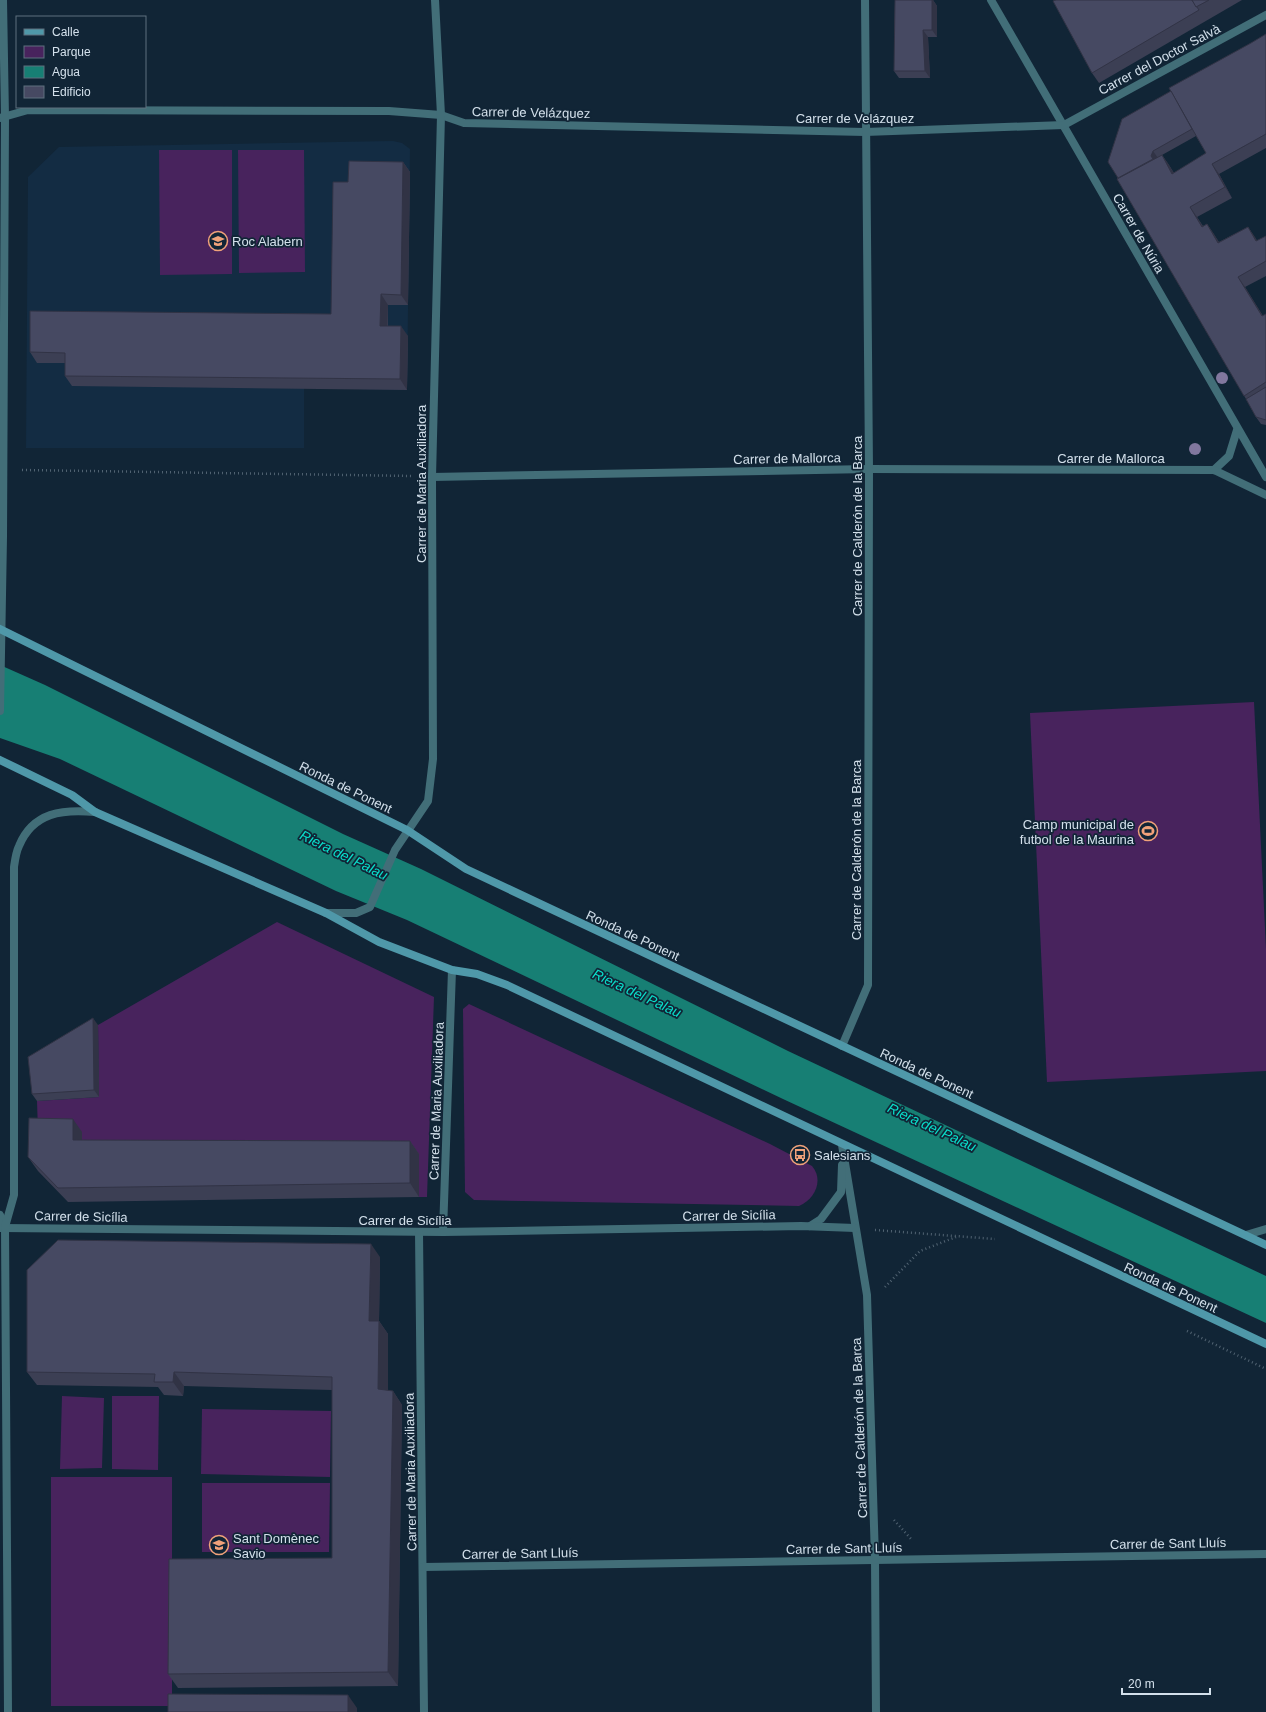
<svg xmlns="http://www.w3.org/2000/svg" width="1266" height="1712" font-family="Arial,sans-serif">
	<rect width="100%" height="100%" fill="#112536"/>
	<polygon fill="#132c43" points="393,141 402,143 410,149 407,390 304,388 304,448 26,448 28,177 59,147"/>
	<g fill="#48235d">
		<polygon points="159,150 232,150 232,274 160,275"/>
		<polygon points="238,150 304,150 305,272 239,273"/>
		<polygon points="1254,702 1266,949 1266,1071 1047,1082 1030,713"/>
		<polygon points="277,922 434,997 427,1197 419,1197 419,1154 82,1153 38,1132 37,1101 99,1097 98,1025"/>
		<path d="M469,1004L770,1144L812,1166C824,1180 815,1199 799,1206L474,1200L465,1192L463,1009Z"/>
		<polygon points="62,1396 104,1398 102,1468 60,1469"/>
		<polygon points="112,1396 159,1396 158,1470 112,1469"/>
		<polygon points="202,1409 331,1411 330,1477 201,1474"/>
		<rect x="51" y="1477" width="121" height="229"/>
		<polygon points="202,1483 330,1483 329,1552 202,1552"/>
	</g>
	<polygon fill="#177f74" points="0,665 45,685 343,834 421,869 788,1051 1266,1276 1266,1323 783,1099 407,920 336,891 60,759 0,738"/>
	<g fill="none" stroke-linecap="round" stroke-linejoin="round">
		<g stroke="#516372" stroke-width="2.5" stroke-dasharray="1 3" stroke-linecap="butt">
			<polyline points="22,470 413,476"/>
			<polyline points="875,1230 995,1239"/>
			<polyline points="885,1287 920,1251 956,1237"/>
			<polyline points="1187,1331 1266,1369"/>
			<polyline points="894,1520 912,1540"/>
		</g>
		<polyline stroke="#426e78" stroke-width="8" points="443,1232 452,970"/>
		<g stroke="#426e78" stroke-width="8">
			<polyline points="991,0 1266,477"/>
			<polyline points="0,118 28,110 389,111 441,115 464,123 865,132 1064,125 1266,15"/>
			<polyline points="1214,470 1229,456 1237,430"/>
			<polyline points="432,477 869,469 1214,470 1266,495"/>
			<polyline points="0,711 3,537 5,117 3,0"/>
			<polyline points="326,913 356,913 370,907 395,850 428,801 433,759 432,477 441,115 435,0"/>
			<polyline points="842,1046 868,985 869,469 865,0"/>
			<polyline points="842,1145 867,1295 875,1559 876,1712"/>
			<polyline points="0,1215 5,1227"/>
			<polyline points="810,1226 821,1219 841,1192 842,1165"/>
			<polyline points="1,1228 443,1232 801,1226 855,1228"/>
			<polyline points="419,1232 424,1712"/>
			<polyline points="1246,1235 1266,1229"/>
			<polyline points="423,1567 1266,1554"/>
			<path d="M8,1712L5,1227L14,1195V867C15,860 16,852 19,846C33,812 63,809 95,812"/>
		</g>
		<g stroke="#4f98a9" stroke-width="8">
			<polyline points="0,629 407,830 466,869 1266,1245"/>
			<polyline points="0,760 72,795 95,812 326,913 379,942 452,970 477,974 507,985 1266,1344"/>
		</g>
	</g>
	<g fill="#81779e">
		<circle cx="1222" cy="378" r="6"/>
		<circle cx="1195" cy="449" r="6"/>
	</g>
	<g fill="#3c3f54" fill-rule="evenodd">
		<polygon points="895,0 933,0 937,6 937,37 928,37 930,78 899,78 894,71"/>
		<polygon points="1056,0 1242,0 1099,83 1092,73"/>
		<path d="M1266,34V148L1219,174L1232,198L1197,217L1203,226L1207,224L1219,242L1248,227L1257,241L1266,236V276L1245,287L1263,316L1266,314V425L1261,424L1256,417L1246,399L1117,179L1171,91ZM1196,136L1206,153L1174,173L1169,165L1162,155Z"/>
		<polygon points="403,162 410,172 408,305 388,305 388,326 408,336 407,390 72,386 65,376 65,363 37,363 30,352 331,314 348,182"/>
		<polygon points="98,1025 99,1097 37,1101 32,1094"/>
		<polygon points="82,1132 82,1140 410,1141 419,1154 419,1197 68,1202 38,1171 28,1157"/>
		<polygon points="380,1257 379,1321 388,1334 388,1391 393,1391 402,1405 398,1686 178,1688 168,1674 332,1558 332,1390 184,1386 183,1396 164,1395 158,1387 37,1385 27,1372"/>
	</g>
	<g fill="#313345">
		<polygon points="932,0 933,0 937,6 937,37 932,30"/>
		<polygon points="923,30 928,37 930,78 925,71"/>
		<polygon points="1153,151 1158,158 1156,163 1151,156"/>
		<polygon points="1162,155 1169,165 1180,184 1172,174"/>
		<polygon points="403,162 410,172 408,305 401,295"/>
		<polygon points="1212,164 1219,174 1232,198 1225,187"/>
		<polygon points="1190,207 1197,217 1209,237 1202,227"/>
		<polygon points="1207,224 1214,234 1225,253 1218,243"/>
		<polygon points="1248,227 1255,237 1264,252 1256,241"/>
		<polygon points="1238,277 1245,287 1266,321 1262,316"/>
		<polygon points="381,294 388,305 387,336 380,326"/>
		<polygon points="401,326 408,336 407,390 400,379"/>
		<polygon points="93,1018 98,1025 99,1097 94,1090"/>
		<polygon points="73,1119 82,1132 82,1153 73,1140"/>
		<polygon points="410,1141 419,1154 419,1197 410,1183"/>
		<polygon points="371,1244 380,1257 379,1321 388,1334 388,1402 378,1389 369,1321"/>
		<polygon points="174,1372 184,1386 183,1396 173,1382"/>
		<polygon points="393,1391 402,1405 398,1686 388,1672"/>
		<polygon points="348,1695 357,1708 357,1712 348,1712"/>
	</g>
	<g fill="#464962" stroke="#313345">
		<polygon points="895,0 932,0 932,30 923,30 925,71 894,71"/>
		<polygon points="1056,0 1192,0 1199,10 1092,73 1053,1"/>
		<polygon points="1192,0 1209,0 1196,7"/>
		<polygon points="1266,34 1266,134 1212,164 1225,187 1190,207 1202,227 1207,224 1218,243 1248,227 1256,241 1266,236 1266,261 1238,277 1262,316 1266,314 1266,382 1244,396 1117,179 1162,155 1172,174 1206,153 1169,88 1251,43"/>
		<polygon points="1171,91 1192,129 1153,151 1151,156 1153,159 1118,178 1108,162 1122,119"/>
		<polygon points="349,161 403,162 401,295 381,294 380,326 401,326 400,379 65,376 65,353 30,352 30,311 331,314 333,182 348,182"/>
		<polygon points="1266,387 1266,420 1256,417 1246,399"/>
		<polygon points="93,1018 94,1090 32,1094 28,1057"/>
		<polygon points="29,1118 73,1119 73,1140 410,1141 410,1183 58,1188 28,1157"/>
		<polygon points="58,1240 371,1244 369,1321 379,1321 378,1389 393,1391 388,1672 168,1674 169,1559 332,1558 332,1377 174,1372 173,1382 154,1382 155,1374 27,1372 27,1270"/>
		<polygon points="168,1694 348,1695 348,1712 168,1712"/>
	</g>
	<defs>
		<symbol id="school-ring" viewBox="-11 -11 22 22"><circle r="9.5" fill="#112536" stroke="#f0a27a" stroke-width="1.5"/><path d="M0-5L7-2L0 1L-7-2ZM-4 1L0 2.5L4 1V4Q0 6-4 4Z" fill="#f0a27a"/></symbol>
		<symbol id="stadium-ring" viewBox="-11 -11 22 22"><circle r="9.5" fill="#112536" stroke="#f0a27a" stroke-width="1.5"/><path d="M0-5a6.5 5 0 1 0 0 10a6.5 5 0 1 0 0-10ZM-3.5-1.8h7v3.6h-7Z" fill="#f0a27a"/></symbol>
		<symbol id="bus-ring" viewBox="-11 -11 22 22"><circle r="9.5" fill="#112536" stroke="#f0a27a" stroke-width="1.5"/><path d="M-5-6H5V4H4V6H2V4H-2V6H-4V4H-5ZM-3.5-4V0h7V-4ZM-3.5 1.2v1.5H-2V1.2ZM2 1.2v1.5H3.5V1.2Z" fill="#f0a27a"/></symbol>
	</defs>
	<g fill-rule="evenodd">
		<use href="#school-ring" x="207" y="230" width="22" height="22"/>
		<use href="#stadium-ring" x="1137" y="820" width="22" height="22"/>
		<use href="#bus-ring" x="789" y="1144" width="22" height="22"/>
		<use href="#school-ring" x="208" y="1534" width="22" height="22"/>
	</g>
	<g text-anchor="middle" stroke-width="3.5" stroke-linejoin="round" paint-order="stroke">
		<g font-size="13" fill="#d3e0eb" stroke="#112536">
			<text transform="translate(1159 59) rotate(-28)" y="5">Carrer del Doctor Salvà</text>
			<text transform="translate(531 112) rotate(1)" y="5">Carrer de Velázquez</text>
			<text x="855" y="123">Carrer de Velázquez</text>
			<text transform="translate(1139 233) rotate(60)" y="5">Carrer de Núria</text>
			<text transform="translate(787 458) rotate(-1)" y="5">Carrer de Mallorca</text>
			<text x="1111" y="463">Carrer de Mallorca</text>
			<text transform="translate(421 484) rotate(-90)" y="5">Carrer de Maria Auxiliadora</text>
			<text transform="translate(857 526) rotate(-90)" y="5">Carrer de Calderón de la Barca</text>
			<text transform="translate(346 787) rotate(26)" y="5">Ronda de Ponent</text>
			<text transform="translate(856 850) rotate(-90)" y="5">Carrer de Calderón de la Barca</text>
			<text transform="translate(633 935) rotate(25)" y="5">Ronda de Ponent</text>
			<text transform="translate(927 1073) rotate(25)" y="5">Ronda de Ponent</text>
			<text transform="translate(436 1101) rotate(-88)" y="5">Carrer de Maria Auxiliadora</text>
			<text transform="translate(729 1215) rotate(-1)" y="5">Carrer de Sicília</text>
			<text transform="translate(81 1216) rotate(1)" y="5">Carrer de Sicília</text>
			<text x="405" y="1225">Carrer de Sicília</text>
			<text transform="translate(1171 1287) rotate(25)" y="5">Ronda de Ponent</text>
			<text transform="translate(859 1428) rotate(-92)" y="5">Carrer de Calderón de la Barca</text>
			<text transform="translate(410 1472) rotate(-91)" y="5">Carrer de Maria Auxiliadora</text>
			<text transform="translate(1168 1543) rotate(-1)" y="5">Carrer de Sant Lluís</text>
			<text transform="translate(844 1548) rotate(-1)" y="5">Carrer de Sant Lluís</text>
			<text transform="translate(520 1553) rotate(-1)" y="5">Carrer de Sant Lluís</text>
		</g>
		<g font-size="13" fill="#d3e0eb" stroke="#112536" text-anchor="start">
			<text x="232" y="246">Roc Alabern</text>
			<text x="1134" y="829" text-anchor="end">Camp municipal de<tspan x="1134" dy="15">futbol de la Maurina</tspan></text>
			<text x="814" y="1160">Salesians</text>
			<text x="233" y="1543">Sant Domènec<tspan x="233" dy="15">Savio</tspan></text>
		</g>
		<g font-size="14" font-style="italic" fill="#09deca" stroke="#112536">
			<text transform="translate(344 855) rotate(26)" y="5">Riera del Palau</text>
			<text transform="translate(637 993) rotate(25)" y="5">Riera del Palau</text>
			<text transform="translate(932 1127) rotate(25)" y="5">Riera del Palau</text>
		</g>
	</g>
	<rect x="16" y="16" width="130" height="92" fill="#112536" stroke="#5f707e"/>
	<rect x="24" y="29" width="20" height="6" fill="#4f98a9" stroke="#5f707e"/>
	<text x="52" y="36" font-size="12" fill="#d3e0eb">Calle</text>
	<rect x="24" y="46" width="20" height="12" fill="#48235d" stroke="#5f707e"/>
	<text x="52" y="56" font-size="12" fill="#d3e0eb">Parque</text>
	<rect x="24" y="66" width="20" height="12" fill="#177f74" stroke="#5f707e"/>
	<text x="52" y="76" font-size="12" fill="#d3e0eb">Agua</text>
	<rect x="24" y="86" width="20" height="12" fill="#464962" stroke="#5f707e"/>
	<text x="52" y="96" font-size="12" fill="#d3e0eb">Edificio</text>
	<path d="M1122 1688v6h88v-6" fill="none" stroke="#d3e0eb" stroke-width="2"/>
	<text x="1128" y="1688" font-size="12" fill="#d3e0eb" stroke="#112536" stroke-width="3" paint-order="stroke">20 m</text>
</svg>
